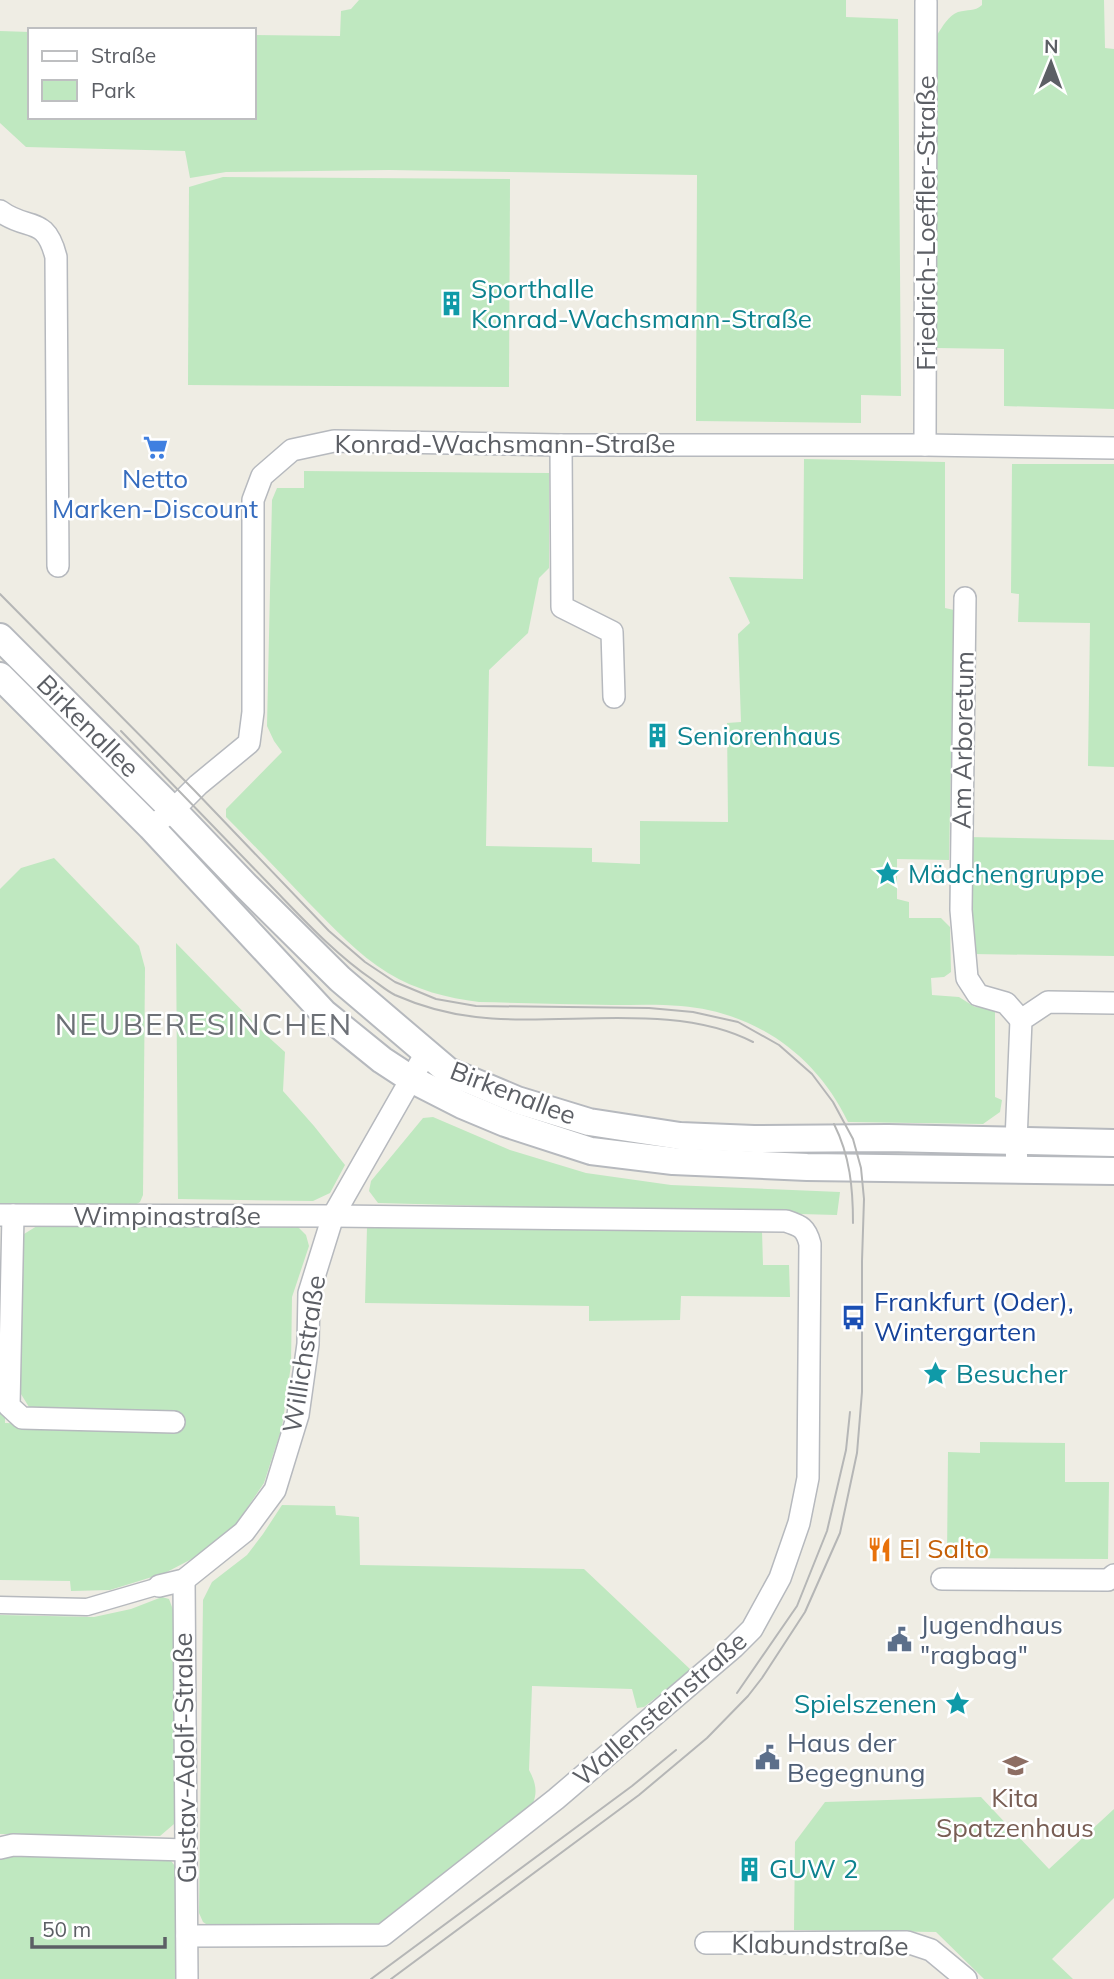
<svg xmlns="http://www.w3.org/2000/svg" width="1114" height="1979" font-family="Mulish,sans-serif">
	<rect width="100%" height="100%" fill="#efede4"/>
	<g fill="#bfe8c0">
		<polygon points="359,0 846,0 846,17 898,19 901,396 861,395 861,423 696,421 697,175 389,170 226,172 190,178 185,151 26,147 0,123 0,31 30,32 30,117 254,117 254,35 340,36 341,11 351,9"/>
		<path d="M982,0H1104L1105,48L1114,49V409L1004,406V349L937,348V35C943,26 948,16 958,12C968,9 974,12 982,5Z"/>
		<polygon points="223,177 510,179 509,387 188,385 189,187"/>
		<path d="M804,459L945,462V608L954,610L949,860L897,859V899L909,902V918H941L950,927L951,972L944,977L931,978L932,995L959,997L975,1007L990,1008L995,1012V1097L1002,1100L1000,1112L983,1124L848,1122C816,1055 755,1012 681,1006C658,1004 635,1005 612,1005C567,1004 523,1003 479,1002C447,998 416,990 388,973C357,954 333,927 308,902C281,874 254,845 226,817V809L282,752L274,741L267,726L272,500L277,488H304V471L549,473V568L539,578L528,633L489,670L486,846L592,848V862L640,864V821L728,822L727,723L741,722L738,634L750,623L729,577L803,579Z"/>
		<polygon points="1012,464 1114,464 1114,767 1088,766 1090,623 1018,622 1019,594 1011,593"/>
		<polygon points="968,837 1114,840 1114,956 972,954"/>
		<polygon points="54,858 139,946 145,968 143,1195 140,1202 135,1205 0,1205 0,889 21,868"/>
		<polygon points="176,943 265,1034 285,1052 283,1091 314,1126 345,1165 330,1193 313,1201 178,1199"/>
		<polygon points="433,1117 510,1150 586,1173 671,1185 840,1192 837,1215 378,1203 369,1191 371,1181 423,1118"/>
		<polygon points="37,1226 298,1227 306,1235 309,1246 292,1297 291,1365 282,1427 264,1483 235,1526 205,1552 165,1573 110,1590 71,1591 70,1581 0,1580 0,1382 5,1383 5,1423 179,1428 44,1411 29,1407 16,1386 19,1248 24,1234"/>
		<polygon points="367,1227 762,1231 763,1265 789,1265 790,1297 681,1296 680,1320 589,1321 589,1306 365,1303"/>
		<polygon points="980,1442 1065,1443 1065,1482 1109,1482 1108,1559 947,1558 948,1452 980,1453"/>
		<path d="M282,1505L335,1506L336,1515L359,1517L360,1565L584,1569L691,1670L644,1707L637,1708L632,1689L532,1686L529,1770C535,1781 538,1791 533,1803L389,1918L371,1927L209,1926L203,1922L199,1913L203,1600L212,1582L247,1555L263,1534Z"/>
		<polygon points="162,1597 169,1599 175,1615 174,1824 160,1836 0,1834 0,1615 94,1617 131,1609"/>
		<polygon points="981,1797 1049,1869 1114,1809 1114,1898 1052,1959 1073,1979 984,1979 936,1932 794,1930 795,1842 825,1802"/>
		<polygon points="6,1855 168,1857 178,1870 178,1979 0,1979 0,1856"/>
	</g>
	<g fill="none" stroke-linecap="round" stroke-linejoin="round">
		<defs>
			<polyline id="pedestrian" points="0,1605 87,1607 159,1586"/>
			<g id="minor">
				<path d="M0,211C28,232 45,214 56,257L58,566"/>
				<polyline points="561,445 562,607 612,632 614,697"/>
				<polyline points="925,445 926,2"/>
				<polyline points="965,598 961,910 967,978 978,995 1006,1003 1021,1020"/>
				<polyline points="151,827 173,810 198,785 249,743 253,712 253,500 262,476 292,450 334,441 561,445 925,445 1114,448"/>
				<polyline points="1017,1170 1016,1141 1021,1020 1048,1002 1114,1003"/>
				<path d="M0,1215L333,1216L786,1221C801,1226 806,1228 810,1244L808,1478L799,1523L780,1578L752,1629L734,1647L556,1799L383,1935L187,1936"/>
				<polyline points="13,1215 9,1406 22,1418 174,1422"/>
				<polyline points="942,1579 1108,1580 1114,1575"/>
				<polyline points="184,1580 187,1979"/>
				<polyline points="159,1586 184,1580 244,1532 275,1490 298,1415 308,1344 309,1293 333,1216 426,1053"/>
				<polyline points="0,1848 13,1845 186,1850"/>
				<polyline points="706,1943 907,1942 931,1950 966,1979"/>
			</g>
			<g id="tertiary">
				<polyline points="0,637 173,810 246,886 340,979 448,1071 517,1100 589,1122 680,1136 754,1139 888,1138 1114,1143"/>
				<polyline points="0,676 151,827 324,1013 382,1060 411,1079 462,1105 505,1123 591,1151 673,1161 807,1167 1114,1171"/>
			</g>
		</defs>
		<use href="#pedestrian" stroke="#b6b9be" stroke-width="19"/>
		<use href="#minor" stroke="#b6b9be" stroke-width="24"/>
		<use href="#tertiary" stroke="#b6b9be" stroke-width="30"/>
		<use href="#pedestrian" stroke="#fff" stroke-width="16"/>
		<use href="#minor" stroke="#fff" stroke-width="21"/>
		<use href="#tertiary" stroke="#fff" stroke-width="26"/>
		<g stroke="#b5b6b6" stroke-width="2">
			<polyline points="0,594 194,790 329,931 365,962 395,982 436,999 476,1006 649,1008 693,1012 738,1022 779,1045 812,1074 833,1102 853,1139 861,1168 864,1199 862,1261 862,1392 857,1453 840,1533 805,1612 762,1678 748,1696 707,1738 639,1795 391,1979"/>
			<path d="M121,731C172,783 222,835 272,887C304,920 335,954 373,980C380,985 387,991 395,995C420,1006 448,1014 476,1017C563,1027 674,1001 753,1042"/>
			<path d="M834,1124C850,1156 853,1188 853,1223"/>
			<polyline points="737,1693 797,1606 827,1531 846,1450 850,1412"/>
			<polyline points="371,1979 632,1786 676,1750"/>
		</g>
	</g>
	<defs>
		<symbol id="building-bare" viewBox="-9 -9 18 18"><path d="M-4-6H4V6H1V3H-1V6H-4ZM-2.5-4.3h1.7v1.8h-1.7ZM.8-4.3h1.7v1.8H.8ZM-2.5-1h1.7V.8h-1.7ZM.8-1h1.7V.8H.8Z" fill="#0f9aa8" stroke="#fff" stroke-width="2.5" paint-order="stroke"/></symbol>
		<symbol id="supermarket-bare" viewBox="-9 -9 18 18"><path d="M-6-5.5h2.5l.6 2H6L4.5 2H-2.5L-4.4-4H-6ZM-1.5 3.2a1.3 1.3 0 1 0 .1 0ZM3 3.2a1.3 1.3 0 1 0 .1 0Z" fill="#3f7fe0" stroke="#fff" stroke-width="2.5" paint-order="stroke"/></symbol>
		<symbol id="sight-bare" viewBox="-9 -9 18 18"><path d="M0-6L1.8-2.2L6-1.7L2.9 1.2L3.7 5.4L0 3.3L-3.7 5.4L-2.9 1.2L-6-1.7L-1.8-2.2Z" fill="#0f9aa8" stroke="#fff" stroke-width="2.5" paint-order="stroke"/></symbol>
		<symbol id="bus-bare" viewBox="-9 -9 18 18"><path d="M-5-6H5V4H4V6H2V4H-2V6H-4V4H-5ZM-3.5-4V0h7V-4ZM-3.5 1.2v1.5H-2V1.2ZM2 1.2v1.5H3.5V1.2Z" fill="#1a4fb4" stroke="#fff" stroke-width="2.5" paint-order="stroke"/></symbol>
		<symbol id="restaurant-bare" viewBox="-9 -9 18 18"><path d="M-5-6h1v4h1v-4h1v4h1v-4h1v5L-1.5 .5V6h-2V.5L-5-1ZM5-6V6H3V1.5H1.5Q1.5-4 5-6Z" fill="#e8710a" stroke="#fff" stroke-width="2.5" paint-order="stroke"/></symbol>
		<symbol id="civic-bare" viewBox="-9 -9 18 18"><path d="M-.6-6.5H3V-4.5H.6V-3L4-1V1h2V6H-6V1h2V-1L-.6-3ZM-1.2 2.5V6h2.4V2.5Z" fill="#5c6f8a" stroke="#fff" stroke-width="2.5" paint-order="stroke"/></symbol>
		<symbol id="school-bare" viewBox="-9 -9 18 18"><path d="M0-5L7-2L0 1L-7-2ZM-4 1L0 2.5L4 1V4Q0 6-4 4Z" fill="#8d6e63" stroke="#fff" stroke-width="2.5" paint-order="stroke"/></symbol>
	</defs>
	<g fill-rule="evenodd">
		<use href="#building-bare" x="434" y="286" width="35" height="35"/>
		<use href="#supermarket-bare" x="138" y="430" width="35" height="35"/>
		<use href="#building-bare" x="640" y="718" width="35" height="35"/>
		<use href="#sight-bare" x="870" y="856" width="35" height="35"/>
		<use href="#bus-bare" x="836" y="1300" width="35" height="35"/>
		<use href="#sight-bare" x="918" y="1356" width="35" height="35"/>
		<use href="#restaurant-bare" x="862" y="1532" width="35" height="35"/>
		<use href="#civic-bare" x="882" y="1622" width="35" height="35"/>
		<use href="#sight-bare" x="940" y="1686" width="35" height="35"/>
		<use href="#civic-bare" x="750" y="1740" width="35" height="35"/>
		<use href="#school-bare" x="998" y="1748" width="35" height="35"/>
		<use href="#building-bare" x="732" y="1852" width="35" height="35"/>
	</g>
	<g text-anchor="middle" stroke-width="5" stroke-linejoin="round" paint-order="stroke">
		<g font-size="26" fill="#5c5f65" stroke="#fff">
			<text transform="translate(926 223) rotate(-90)" y="9">Friedrich-Loeffler-Straße</text>
			<text x="505" y="453">Konrad-Wachsmann-Straße</text>
			<text transform="translate(88 726) rotate(45)" y="9">Birkenallee</text>
			<text transform="translate(963 740) rotate(-89)" y="9">Am Arboretum</text>
			<text transform="translate(513 1093) rotate(21)" y="9">Birkenallee</text>
			<text x="167" y="1225">Wimpinastraße</text>
			<text transform="translate(304 1354) rotate(-81)" y="9">Willichstraße</text>
			<text transform="translate(660 1709) rotate(-41)" y="9">Wallensteinstraße</text>
			<text transform="translate(185 1758) rotate(-91)" y="9">Gustav-Adolf-Straße</text>
			<text transform="translate(820 1945) rotate(1)" y="9">Klabundstraße</text>
		</g>
		<g font-size="26" fill="#0d838f" stroke="#fff" text-anchor="start">
			<text x="471" y="298">Sporthalle<tspan x="471" dy="30">Konrad-Wachsmann-Straße</tspan></text>
			<text x="677" y="745">Seniorenhaus</text>
			<text x="908" y="883">Mädchengruppe</text>
			<text x="956" y="1383">Besucher</text>
			<text x="937" y="1713" text-anchor="end">Spielszenen</text>
			<text x="769" y="1878">GUW 2</text>
		</g>
		<g font-size="26" fill="#366cbe" stroke="#fff">
			<text x="155" y="488">Netto<tspan x="155" dy="30">Marken-Discount</tspan></text>
		</g>
		<g font-size="26" fill="#164399" stroke="#fff" text-anchor="start">
			<text x="874" y="1311">Frankfurt (Oder),<tspan x="874" dy="30">Wintergarten</tspan></text>
		</g>
		<g font-size="26" fill="#c56008" stroke="#fff" text-anchor="start">
			<text x="899" y="1558">El Salto</text>
		</g>
		<g font-size="26" fill="#4e5e75" stroke="#fff" text-anchor="start">
			<text x="920" y="1634">Jugendhaus<tspan x="920" dy="30">"ragbag"</tspan></text>
			<text x="787" y="1752">Haus der<tspan x="787" dy="30">Begegnung</tspan></text>
		</g>
		<g font-size="26" fill="#785e54" stroke="#fff">
			<text x="1015" y="1807">Kita<tspan x="1015" dy="30">Spatzenhaus</tspan></text>
		</g>
		<g font-size="30" letter-spacing="2" fill="#6d7177" stroke="#fff">
			<text x="204" y="1035">NEUBERESINCHEN</text>
		</g>
	</g>
	<rect x="28" y="28" width="228" height="91" fill="#ffffff" stroke="#bebfc1" stroke-width="2"/>
	<rect x="42" y="51" width="35" height="10" fill="#ffffff" stroke="#bebfc1" stroke-width="2"/>
	<text x="91" y="63" font-size="21" fill="#5c5f65">Straße</text>
	<rect x="42" y="80" width="35" height="21" fill="#bfe8c0" stroke="#bebfc1" stroke-width="2"/>
	<text x="91" y="98" font-size="21" fill="#5c5f65">Park</text>
	<g transform="translate(1051 63) rotate(1)" stroke="#ffffff" stroke-width="5" paint-order="stroke">
	<path d="M0-5L12 26L0 18L-12 26Z" fill="#5c5f65"/>
	<text y="-10" font-size="19" font-weight="bold" text-anchor="middle" fill="#5c5f65">N</text>
	</g>
	<path d="M32 1937v10h133v-10" fill="none" stroke="#5c5f65" stroke-width="3.5"/>
	<text x="42" y="1937" font-size="21" fill="#5c5f65" stroke="#ffffff" stroke-width="5" paint-order="stroke">50 m</text>
</svg>
